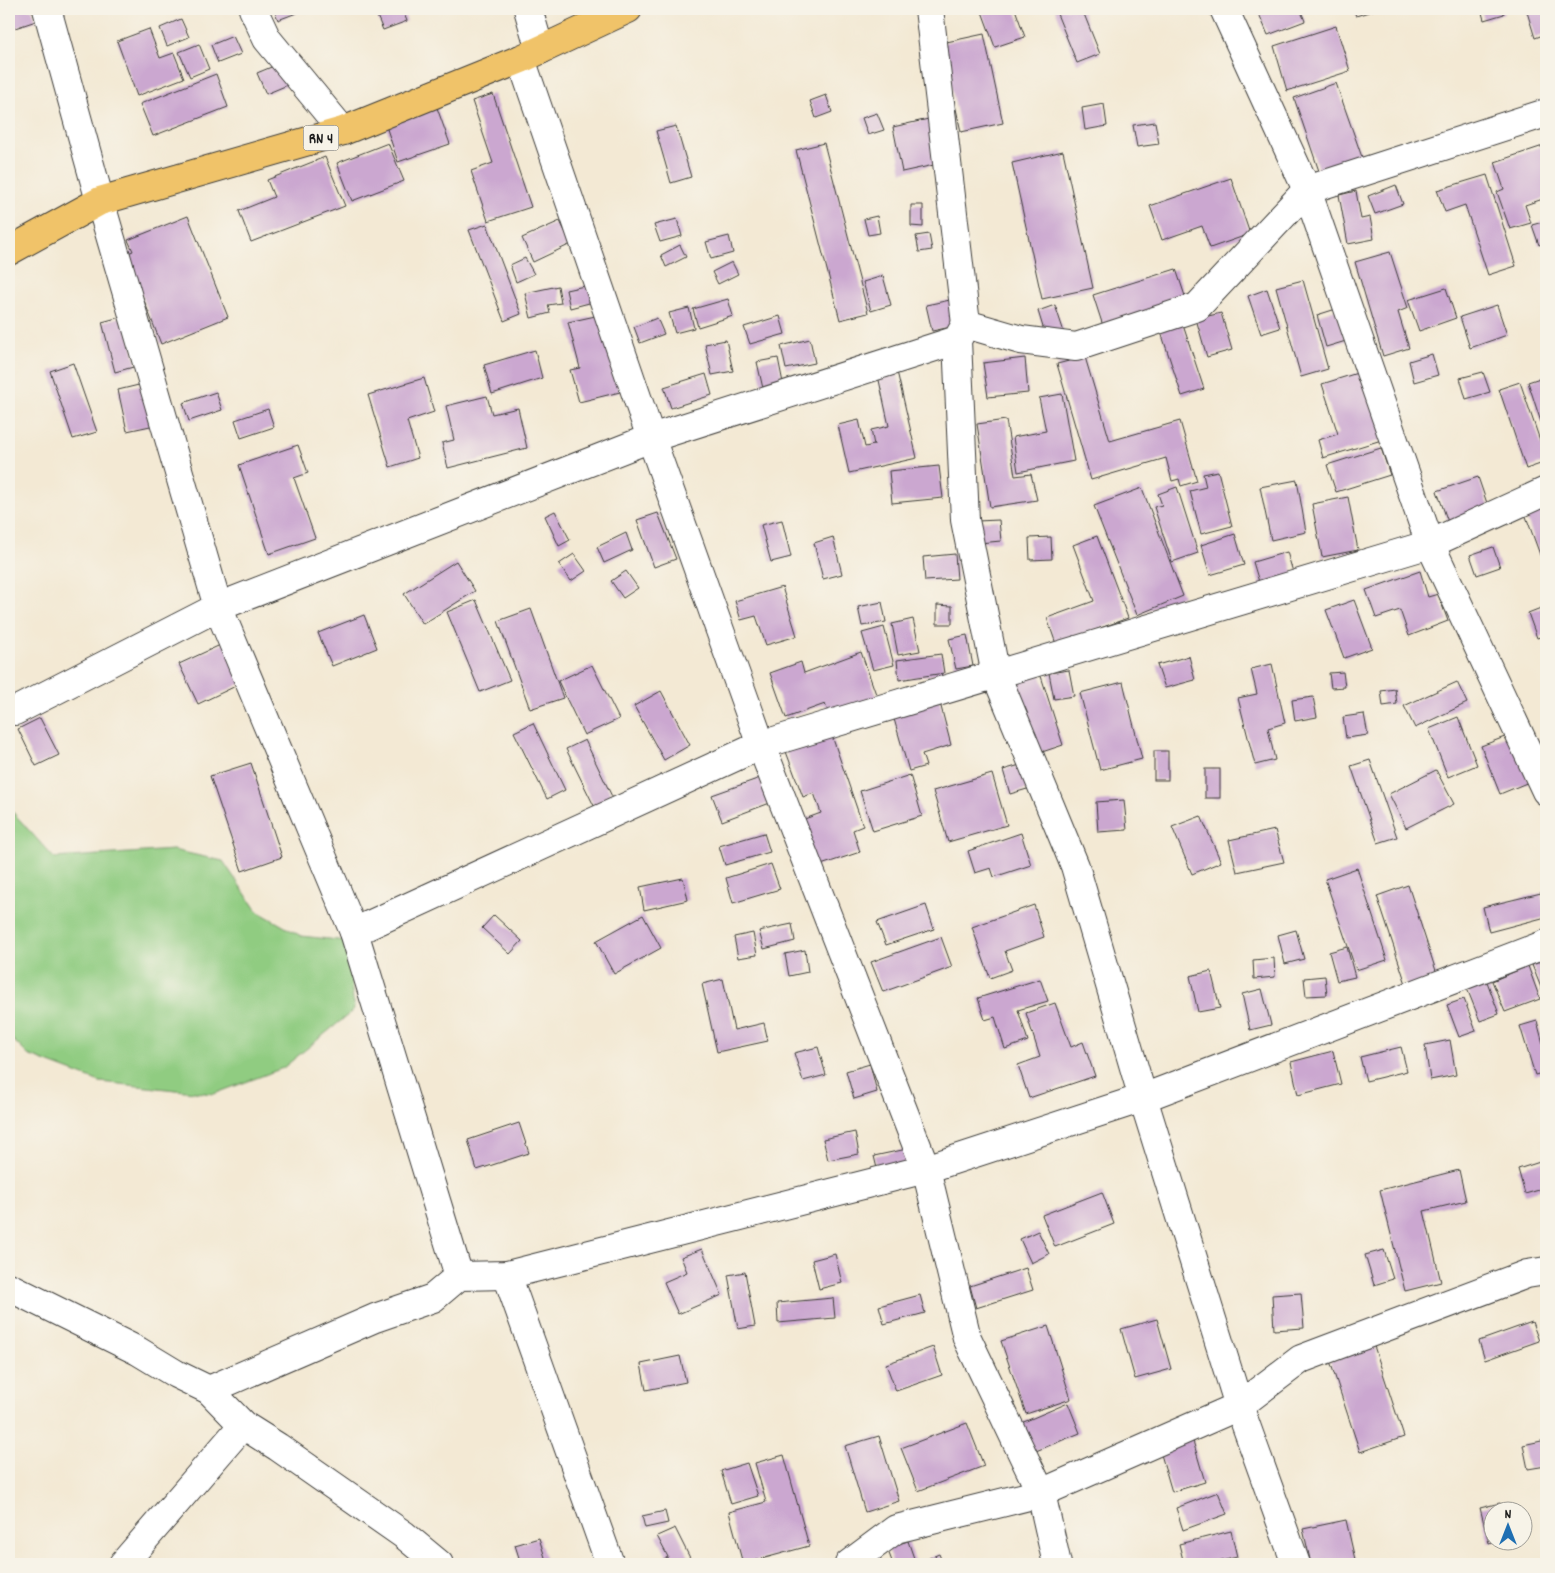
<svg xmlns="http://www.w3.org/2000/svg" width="1555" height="1573" font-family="Dekko,sans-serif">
	<rect width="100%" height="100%" fill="#f7f3e8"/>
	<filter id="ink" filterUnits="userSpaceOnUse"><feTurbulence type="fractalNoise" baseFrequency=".02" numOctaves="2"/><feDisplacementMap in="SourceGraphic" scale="10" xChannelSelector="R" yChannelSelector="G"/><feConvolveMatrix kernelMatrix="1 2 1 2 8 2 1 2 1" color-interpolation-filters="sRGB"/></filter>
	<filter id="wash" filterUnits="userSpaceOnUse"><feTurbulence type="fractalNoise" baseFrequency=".0096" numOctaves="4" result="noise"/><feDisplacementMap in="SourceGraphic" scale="20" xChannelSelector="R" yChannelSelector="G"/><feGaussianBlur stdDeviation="1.12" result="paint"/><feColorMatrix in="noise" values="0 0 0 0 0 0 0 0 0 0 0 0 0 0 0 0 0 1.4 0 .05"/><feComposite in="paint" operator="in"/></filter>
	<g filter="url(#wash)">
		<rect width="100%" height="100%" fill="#f3e9d4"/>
		<polygon fill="#90cc81" stroke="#56744e" points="9,808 54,858 173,850 223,861 257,911 301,936 347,941 354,1010 283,1068 214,1094 100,1082 28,1055 9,1036"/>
		<g id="blocks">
			<g fill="#cba7d0">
				<polygon points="9,9 32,9 36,21 9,30"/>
				<polygon points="274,9 307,9 278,20"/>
				<polygon points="374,9 402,9 407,21 383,30"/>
				<polygon points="981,9 1015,9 1025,37 995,47"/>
				<polygon points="1055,9 1082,9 1100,54 1077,63"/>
				<polygon points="1257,9 1300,9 1305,21 1268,35"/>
				<polygon points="1353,9 1378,9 1356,16"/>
				<polygon points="1481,9 1502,9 1504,14 1484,20"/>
				<polygon points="1539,9 1546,9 1546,34 1535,38 1527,12"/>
				<polygon points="181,19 189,37 167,46 160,28"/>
				<polygon points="1336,26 1350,71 1287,91 1274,46"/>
				<polygon points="149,29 160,58 174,53 184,78 137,96 117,41"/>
				<polygon points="984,34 1003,123 961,132 942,43"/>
				<polygon points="233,36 241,54 218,63 211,45"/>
				<polygon points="199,44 209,69 190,77 179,52"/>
				<polygon points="281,63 290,84 266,94 257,73"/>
				<polygon points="216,74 228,107 153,136 140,104"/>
				<polygon points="1336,83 1363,160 1320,174 1294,98"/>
				<polygon points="493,94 531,207 488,221 471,171 493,163 472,101"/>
				<polygon points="826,95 832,112 816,118 810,101"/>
				<polygon points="1104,104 1107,126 1085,130 1082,108"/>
				<polygon points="436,105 450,144 398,162 385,123"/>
				<polygon points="877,113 884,130 868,135 862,118"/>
				<polygon points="933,118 943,163 902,172 893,127"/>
				<polygon points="1155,122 1159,144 1137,147 1133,125"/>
				<polygon points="676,126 691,177 671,183 656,131"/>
				<polygon points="388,143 404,181 352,201 337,163"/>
				<polygon points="824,143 868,313 840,320 796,150"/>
				<polygon points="1546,145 1546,198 1525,205 1531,223 1510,229 1497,192 1504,189 1495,162"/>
				<polygon points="1063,151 1093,288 1042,299 1012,163"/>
				<polygon points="325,157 345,206 251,242 239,211 274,197 267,180"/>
				<polygon points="1487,175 1516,266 1488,275 1465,205 1445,212 1437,190"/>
				<polygon points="1231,178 1250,234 1210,248 1202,226 1162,240 1150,206"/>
				<polygon points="1396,185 1403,204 1375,214 1368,196"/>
				<polygon points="1356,191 1361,219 1370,217 1374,239 1348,244 1339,195"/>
				<polygon points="911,205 923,205 923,227 911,226"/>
				<polygon points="188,216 228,317 161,344 126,254 133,251 128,240"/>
				<polygon points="877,216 880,233 868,235 864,219"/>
				<polygon points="677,219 682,236 660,242 654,225"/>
				<polygon points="560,221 571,244 533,262 522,238"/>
				<polygon points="1546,221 1546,242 1539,245 1532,225"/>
				<polygon points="487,224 521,314 504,321 469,230"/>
				<polygon points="929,234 932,250 919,252 916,236"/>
				<polygon points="729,236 733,253 711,259 706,242"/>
				<polygon points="680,245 686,257 666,267 661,255"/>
				<polygon points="1390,252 1408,308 1398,312 1409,348 1383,356 1355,262"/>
				<polygon points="525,258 534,274 516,282 510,265"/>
				<polygon points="732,262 738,274 718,284 712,272"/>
				<polygon points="1176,269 1188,305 1105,332 1093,295"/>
				<polygon points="883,276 891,305 871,311 863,282"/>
				<polygon points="1303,280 1328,369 1301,377 1276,287"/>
				<polygon points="589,285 593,302 570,308 566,290"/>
				<polygon points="558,286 561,303 548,305 550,313 531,318 525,293"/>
				<polygon points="1446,288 1456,318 1419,331 1408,300"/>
				<polygon points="1267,289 1280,328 1261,334 1248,296"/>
				<polygon points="728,299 733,316 698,327 693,309"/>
				<polygon points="950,300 956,326 932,331 926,305"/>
				<polygon points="1055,305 1064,332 1046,337 1038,311"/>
				<polygon points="1497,305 1507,335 1470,348 1460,317"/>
				<polygon points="689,308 694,328 675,333 669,313"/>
				<polygon points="1336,309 1346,341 1326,347 1317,315"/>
				<polygon points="1221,313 1232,350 1207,357 1196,319"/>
				<polygon points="600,315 620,392 579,402 570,370 580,368 568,322"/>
				<polygon points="124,316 137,366 115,372 102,322"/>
				<polygon points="780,316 785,334 750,344 744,327"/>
				<polygon points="1180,316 1204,389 1182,396 1158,323"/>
				<polygon points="657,318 664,334 640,343 634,327"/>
				<polygon points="810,339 815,363 786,369 781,346"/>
				<polygon points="726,340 733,371 712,375 705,344"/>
				<polygon points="535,350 542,378 492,394 484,365"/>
				<polygon points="1432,354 1438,375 1414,382 1409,361"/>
				<polygon points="1085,357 1110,441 1180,421 1197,481 1181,486 1179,479 1172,481 1166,458 1091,480 1057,364"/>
				<polygon points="778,358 784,388 764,393 757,362"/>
				<polygon points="1025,358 1028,393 988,397 983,363"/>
				<polygon points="73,363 97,432 73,439 50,371"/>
				<polygon points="896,367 917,458 849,473 838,425 859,420 865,447 874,445 871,430 889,426 877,371"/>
				<polygon points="1367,370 1388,438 1323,458 1318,440 1338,434 1322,384"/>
				<polygon points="1483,372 1490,392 1466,399 1460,378"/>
				<polygon points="706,374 712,395 671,408 664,387"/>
				<polygon points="1546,376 1546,420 1541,422 1528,382"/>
				<polygon points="424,378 434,412 407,421 418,458 390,467 368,395"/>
				<polygon points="1520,382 1546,458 1546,462 1526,469 1499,389"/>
				<polygon points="147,383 155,425 127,431 118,390"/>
				<polygon points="216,392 222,410 189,421 183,403"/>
				<polygon points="1062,394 1074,461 1018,472 1013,437 1046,431 1039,398"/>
				<polygon points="487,396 492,414 518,408 527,448 448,468 442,443 454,440 446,406"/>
				<polygon points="268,409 274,427 241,438 235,420"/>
				<polygon points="1006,420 1015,476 1031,474 1037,500 990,507 977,424"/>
				<polygon points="298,445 308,473 294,478 315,538 269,554 239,465"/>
				<polygon points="1381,448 1390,475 1336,492 1327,465"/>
				<polygon points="939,466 943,498 892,503 889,471"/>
				<polygon points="1218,471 1232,526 1201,534 1190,491 1206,487 1203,474"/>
				<polygon points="1478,477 1489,509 1448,522 1437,491"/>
				<polygon points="1297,480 1306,532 1271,540 1260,487"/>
				<polygon points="1177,487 1198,553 1172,562 1154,507 1162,505 1158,494"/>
				<polygon points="1142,488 1183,596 1137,615 1094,506"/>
				<polygon points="1348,497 1358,550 1322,557 1312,504"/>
				<polygon points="1542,504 1546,516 1546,571 1524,511"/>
				<polygon points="555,511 570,540 559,546 545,516"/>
				<polygon points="658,513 676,559 654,567 637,520"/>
				<polygon points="782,520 791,557 771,562 761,525"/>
				<polygon points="999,520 1001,541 979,543 977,521"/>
				<polygon points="626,533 632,550 604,563 597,547"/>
				<polygon points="1235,534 1244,565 1210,575 1201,545"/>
				<polygon points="1097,536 1128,618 1056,644 1047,618 1094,601 1073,545"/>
				<polygon points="833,537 842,574 823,579 814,543"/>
				<polygon points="1051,537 1052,559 1030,560 1029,538"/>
				<polygon points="1493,547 1500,567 1477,575 1470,555"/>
				<polygon points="1287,552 1296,582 1262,592 1253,562"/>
				<polygon points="574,554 586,571 571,581 559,564"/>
				<polygon points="955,554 957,579 925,581 923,557"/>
				<polygon points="456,561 475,591 423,624 404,594"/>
				<polygon points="626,571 638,588 623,598 611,581"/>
				<polygon points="1420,571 1428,597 1438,594 1448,621 1409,636 1400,610 1376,618 1366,590"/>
				<polygon points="782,587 797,636 766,645 756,616 741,620 735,601"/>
				<polygon points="476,600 510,680 480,692 447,612"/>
				<polygon points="1354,600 1372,648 1344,658 1326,610"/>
				<polygon points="882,602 886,622 862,626 858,607"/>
				<polygon points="937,605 952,606 952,624 937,624"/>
				<polygon points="1546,606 1546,635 1537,638 1528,613"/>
				<polygon points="531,609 563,698 530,709 498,621"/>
				<polygon points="364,615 377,648 332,666 318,633"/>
				<polygon points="913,619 920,651 898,655 892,624"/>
				<polygon points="884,627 894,665 873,670 862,633"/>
				<polygon points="242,635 261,674 198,704 179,664"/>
				<polygon points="967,635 973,666 956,669 949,639"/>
				<polygon points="861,652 877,697 829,714 825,704 786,718 770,673 801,662 804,673"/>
				<polygon points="941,654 944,673 899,680 897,660"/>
				<polygon points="1189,656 1195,680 1165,688 1157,665"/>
				<polygon points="1272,664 1285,723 1268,728 1275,760 1255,765 1238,698 1257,694 1251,669"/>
				<polygon points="592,665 619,719 584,735 558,681"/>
				<polygon points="1069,670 1074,696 1054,699 1049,673"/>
				<polygon points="1343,672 1345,687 1331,688 1329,673"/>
				<polygon points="1040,673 1063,745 1036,754 1012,682"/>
				<polygon points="1123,682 1142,759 1100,770 1080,693"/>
				<polygon points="1457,682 1467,703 1415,728 1404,706"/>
				<polygon points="1395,689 1397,704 1383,706 1381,691"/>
				<polygon points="661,691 690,745 664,760 634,706"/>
				<polygon points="1313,697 1317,717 1295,721 1292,700"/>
				<polygon points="939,699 951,745 922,754 926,766 909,771 892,712"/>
				<polygon points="1364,714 1368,735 1346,738 1343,717"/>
				<polygon points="1458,717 1477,765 1448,777 1429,729"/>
				<polygon points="40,718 59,755 36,766 18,729"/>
				<polygon points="533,723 565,790 547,799 514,732"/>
				<polygon points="831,733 863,826 853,830 860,852 815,867 799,821 821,813 814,793 803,797 785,749"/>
				<polygon points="1510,735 1529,782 1500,794 1481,746"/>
				<polygon points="585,740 617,807 599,816 566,749"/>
				<rect x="1154" y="751" width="14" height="29"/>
				<polygon points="1370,760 1397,837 1378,843 1351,766"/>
				<polygon points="251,763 282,857 242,871 210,776"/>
				<polygon points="1027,763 1034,787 1010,794 1003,770"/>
				<rect x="1205" y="769" width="15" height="29"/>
				<polygon points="1436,770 1454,804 1406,828 1389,794"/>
				<polygon points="992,774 1007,825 948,842 933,791"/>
				<polygon points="910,775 922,816 873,831 860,791"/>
				<polygon points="760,778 770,803 722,821 712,795"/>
				<polygon points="1124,800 1127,830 1098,832 1096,802"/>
				<polygon points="1201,816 1221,862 1192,874 1172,827"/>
				<polygon points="1275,830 1284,862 1237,872 1229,840"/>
				<polygon points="764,833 770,852 725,865 719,846"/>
				<polygon points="1021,833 1031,865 994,877 991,868 975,873 968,851"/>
				<polygon points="771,864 780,889 733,903 726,878"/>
				<polygon points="1357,868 1387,960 1356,970 1325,879"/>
				<polygon points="683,878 688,900 644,910 640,887"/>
				<polygon points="1408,885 1438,977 1407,987 1377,896"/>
				<polygon points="1541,893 1546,917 1489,932 1483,907"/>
				<polygon points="926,905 934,929 886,945 877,922"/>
				<polygon points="1034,905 1044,937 1005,951 1012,970 990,978 972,927"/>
				<polygon points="494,915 522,941 510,954 482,928"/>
				<polygon points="643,915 661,948 614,974 596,941"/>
				<polygon points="792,924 795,941 764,949 759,931"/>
				<polygon points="1296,930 1304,959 1285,964 1278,935"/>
				<polygon points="753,933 757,955 738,958 734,937"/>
				<polygon points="941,937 952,967 883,992 871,962"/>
				<polygon points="1347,947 1355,977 1337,981 1329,952"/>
				<polygon points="805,950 808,972 789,976 785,954"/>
				<polygon points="1274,958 1275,977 1254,979 1253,960"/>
				<polygon points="1546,960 1546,995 1544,995 1532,965"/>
				<polygon points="1528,966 1540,999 1505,1012 1492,981"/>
				<polygon points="1211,971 1220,1008 1198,1012 1190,976"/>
				<polygon points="1325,976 1327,995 1306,996 1304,978"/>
				<polygon points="723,979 734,1030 764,1023 768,1041 717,1052 702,984"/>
				<polygon points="1040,979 1048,1001 1018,1010 1028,1041 1005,1049 995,1017 985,1020 978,998"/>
				<polygon points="1486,979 1499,1014 1480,1021 1466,986"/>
				<polygon points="1262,989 1271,1025 1250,1030 1242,994"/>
				<polygon points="1464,999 1476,1031 1459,1037 1447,1005"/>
				<polygon points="1055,1003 1071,1047 1083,1042 1095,1076 1029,1098 1018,1065 1040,1057 1026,1013"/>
				<polygon points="1537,1021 1546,1055 1546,1072 1535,1075 1520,1026"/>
				<polygon points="1450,1040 1456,1075 1430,1080 1425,1045"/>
				<polygon points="818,1047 826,1075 803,1081 794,1053"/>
				<polygon points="1401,1047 1407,1071 1366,1081 1360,1057"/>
				<polygon points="1333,1051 1341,1084 1298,1095 1291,1062"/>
				<polygon points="870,1064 877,1092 854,1099 846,1071"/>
				<polygon points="519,1123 529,1153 477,1170 468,1140"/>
				<polygon points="855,1132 859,1154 828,1160 823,1139"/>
				<polygon points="907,1149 911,1171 879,1177 874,1156"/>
				<polygon points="1546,1160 1546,1188 1525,1194 1518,1169"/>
				<polygon points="1459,1170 1466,1201 1424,1211 1441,1282 1405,1291 1380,1190"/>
				<polygon points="1102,1192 1114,1224 1055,1247 1042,1215"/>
				<polygon points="1038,1231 1049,1254 1031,1263 1020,1239"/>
				<polygon points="702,1249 722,1295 678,1314 664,1282 687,1272 681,1257"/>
				<polygon points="1384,1250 1393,1279 1374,1285 1365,1255"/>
				<polygon points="835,1254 842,1283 819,1289 812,1260"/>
				<polygon points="1026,1268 1033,1290 976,1308 970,1286"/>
				<polygon points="745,1272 755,1326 738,1329 728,1275"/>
				<polygon points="1301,1293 1304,1328 1274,1330 1272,1295"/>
				<polygon points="920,1295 925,1313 884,1324 879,1306"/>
				<polygon points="833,1298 835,1318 778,1323 777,1303"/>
				<polygon points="1157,1319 1171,1369 1135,1379 1121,1329"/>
				<polygon points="1532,1322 1539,1341 1485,1360 1479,1341"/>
				<polygon points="1048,1326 1071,1399 1026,1414 1001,1341"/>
				<polygon points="1374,1346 1404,1437 1360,1452 1330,1361"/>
				<polygon points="933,1347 942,1375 896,1391 886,1364"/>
				<polygon points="680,1356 686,1382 646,1390 641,1364"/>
				<polygon points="1068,1403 1080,1433 1031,1453 1019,1424"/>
				<polygon points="967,1423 984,1466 918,1491 901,1448"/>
				<polygon points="1191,1434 1205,1482 1172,1492 1158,1444"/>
				<polygon points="879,1436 899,1501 865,1512 845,1446"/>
				<polygon points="1546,1440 1546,1466 1528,1469 1523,1445"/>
				<polygon points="784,1455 809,1546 743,1564 729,1512 766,1502 755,1463"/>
				<polygon points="747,1463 758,1496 731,1504 721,1471"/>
				<polygon points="1218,1492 1227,1514 1183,1530 1176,1508"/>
				<polygon points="1500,1503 1502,1510 1492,1510 1492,1540 1497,1541 1489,1543 1480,1508"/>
				<polygon points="665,1511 668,1523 645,1528 642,1516"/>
				<polygon points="1346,1520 1356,1564 1311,1564 1303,1529"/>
				<polygon points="675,1528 693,1564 654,1564 668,1557 657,1536"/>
				<polygon points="1231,1531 1237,1557 1210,1564 1184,1564 1179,1544"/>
				<polygon points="539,1538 547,1564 521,1564 515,1545"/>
				<polygon points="908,1541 916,1564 893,1564 887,1548"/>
				<polygon points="939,1554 943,1564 921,1564 920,1562"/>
			</g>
		</g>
	</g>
	<g filter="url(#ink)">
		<use href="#blocks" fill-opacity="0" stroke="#3c3b38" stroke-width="1"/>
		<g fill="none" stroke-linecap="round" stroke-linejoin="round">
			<defs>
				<g id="street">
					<polyline points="47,9 100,201 218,607 354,932 459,1276"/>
					<polyline points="253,9 267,39 343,131"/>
					<polyline points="528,9 540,50"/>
					<polyline points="929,9 966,324"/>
					<polyline points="1224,9 1307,190 1430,544 1546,791"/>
					<polyline points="521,59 651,438 761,745 926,1169 967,1338 1041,1493 1057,1564"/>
					<polyline points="957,340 965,520 996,675 1075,866 1143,1098 1239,1406 1296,1564"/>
					<polyline points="15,711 218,607 651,438 957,340 966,324 1021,340 1076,347 1197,307 1307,190 1546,113"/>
					<polyline points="354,932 761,745 1430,544 1546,491"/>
					<polyline points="507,1275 610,1564"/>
					<polyline points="9,1287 138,1351 176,1374 209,1390 243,1425 278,1447 404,1535 439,1564"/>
					<polyline points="209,1390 375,1318 433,1298 459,1276 507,1275 926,1169 1143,1098 1546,944"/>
					<polyline points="123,1564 243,1425"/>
					<polyline points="849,1564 896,1529 1041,1493 1239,1406 1301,1359 1527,1274 1546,1271"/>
				</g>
				<polyline id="highway" points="9,251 100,201 343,131 521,59 628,9"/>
			</defs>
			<use href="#street" stroke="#3c3b38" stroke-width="30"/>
			<use href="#highway" stroke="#3c3b38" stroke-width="30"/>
			<use href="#street" stroke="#fff" stroke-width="28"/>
			<use href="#highway" stroke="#f0c369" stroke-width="28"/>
		</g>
	</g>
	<g text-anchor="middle" stroke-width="4" stroke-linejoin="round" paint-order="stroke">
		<rect fill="#f7f3e8" stroke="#5e5c59" stroke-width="1" x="303.5" y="125.5" width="35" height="25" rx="4"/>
		<g font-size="15" font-weight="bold" fill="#1c1c1c">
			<text x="321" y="143">RN 4</text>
		</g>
	</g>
	<rect width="1555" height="1573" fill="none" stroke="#f7f3e8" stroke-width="30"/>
	<g transform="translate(1508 1526)"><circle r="24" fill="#f7f3e8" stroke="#9f9d96"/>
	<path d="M0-4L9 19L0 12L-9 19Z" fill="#1f6fb2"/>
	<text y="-8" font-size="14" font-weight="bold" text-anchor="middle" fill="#1c1c1c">N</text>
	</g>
</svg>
